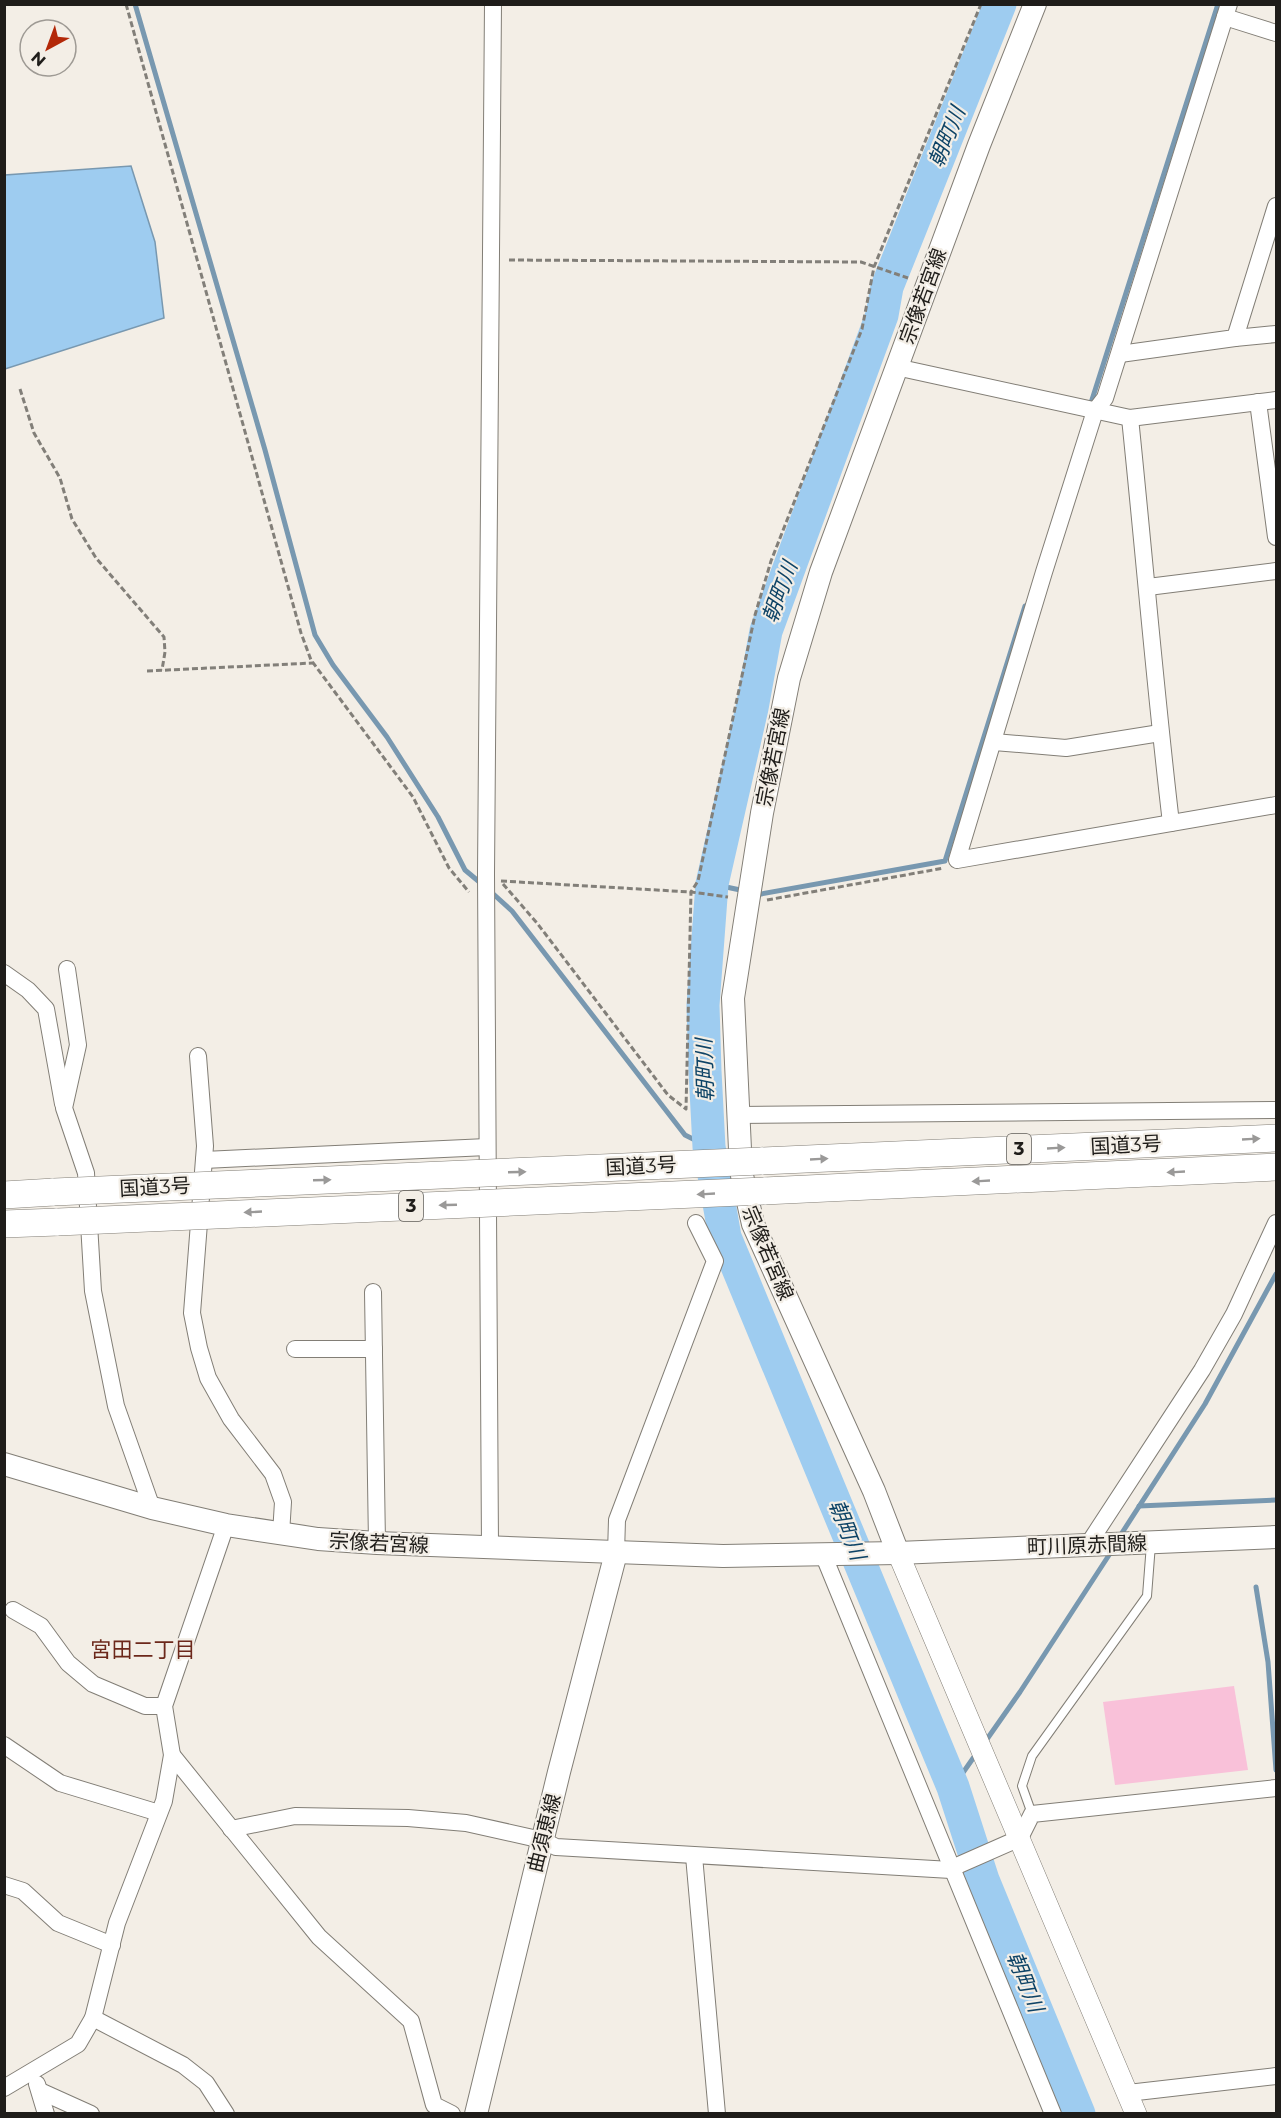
<svg xmlns="http://www.w3.org/2000/svg" width="1281" height="2118" font-family="Montserrat,'Noto Sans JP',sans-serif">
	<rect width="100%" height="100%" fill="#f3eee6"/>
	<polygon fill="#9eccf0" stroke="#7898b0" stroke-width="1.5" points="131,166 155,242 164,318 5,369 5,175"/>
	<g fill="none" stroke-linecap="round" stroke-linejoin="round">
		<g stroke="#7898b0" stroke-width="5">
			<polyline points="135,4 265,450 315,635 333,665 387,737 438,817 465,870 483,885"/>
			<polyline points="1090,406 1218,4"/>
			<polyline points="712,884 745,891"/>
			<polyline points="490,891 512,911 685,1135 709,1147"/>
			<polyline points="754,892 761,894 945,861 1025,606"/>
			<polyline points="1139,1506 1276,1500"/>
			<polyline points="1120,1536 1205,1404 1276,1274"/>
			<polyline points="1256,1587 1268,1662 1276,1770"/>
			<polyline points="985,1742 1020,1692 1111,1552"/>
			<polyline points="953,1787 976,1754"/>
		</g>
		<polyline stroke="#9eccf0" stroke-width="33" points="1000,4 887,287 882,315 766,631 752,708 712,884 703,1005 705,1071 709,1147 725,1237 953,1787 983,1880 1079,2114"/>
	</g>
	<polygon fill="#f9c1d9" points="1234,1686 1248,1770 1115,1785 1103,1702"/>
	<g fill="none" stroke-linecap="round" stroke-linejoin="round">
		<defs>
			<polyline id="service" points="1032,1814 1022,1786 1032,1756 1147,1596 1151,1544"/>
			<g id="minor">
				<polyline points="1229,4 1105,398 1095,411 1044,572 957,860 1276,805"/>
				<polyline points="1225,17 1276,33"/>
				<polyline points="1235,338 1276,334"/>
				<polyline points="1120,354 1235,338 1276,206"/>
				<polyline points="896,367 1130,418 1276,400"/>
				<polyline points="1258,402 1276,537"/>
				<path d="M1130,418C1144,553 1155,688 1171,823"/>
				<polyline points="1148,587 1276,571"/>
				<polyline points="994,742 1066,748 1160,733"/>
				<polyline points="67,969 78,1045 64,1108 86,1173 93,1291 116,1406 152,1508"/>
				<polyline points="4,973 28,990 46,1009 63,1104"/>
				<polyline points="198,1056 205,1146 192,1313 199,1348 208,1378 231,1419 273,1474 283,1502 281,1534"/>
				<polyline points="737,1115 1276,1110"/>
				<polyline points="204,1160 487,1147"/>
				<polyline points="373,1292 377,1543"/>
				<polyline points="295,1349 374,1349"/>
				<polyline points="1089,1543 1202,1370 1234,1314 1276,1223"/>
				<polyline points="490,1548 486,874 493,4"/>
				<polyline points="616,1553 617,1520 715,1261 696,1223"/>
				<polyline points="823,1554 1053,2114"/>
				<polyline points="13,1610 41,1626 68,1663 93,1684 145,1706 164,1706"/>
				<polyline points="4,1745 60,1783 159,1813"/>
				<polyline points="172,1755 319,1937 411,2021 434,2105 452,2114"/>
				<polyline points="231,1829 295,1816 408,1818 466,1823 542,1840 556,1847 951,1870"/>
				<polyline points="694,1856 717,2114"/>
				<polyline points="951,1870 952,1868 1020,1838 1032,1814 1276,1788"/>
				<polyline points="4,1885 23,1891 58,1923 112,1945"/>
				<polyline points="93,2018 183,2065 206,2083 226,2114"/>
				<polyline points="37,2084 46,2114"/>
				<polyline points="4,2088 78,2044 93,2018 117,1923 164,1801 172,1755 164,1706 226,1525"/>
				<polyline points="40,2091 91,2114"/>
				<polyline points="1128,2093 1276,2076"/>
			</g>
			<polyline id="tertiary" points="898,1553 1136,2114"/>
			<g id="secondary">
				<polyline points="4,1464 152,1508 226,1525 318,1539 377,1543 723,1556 898,1553 1276,1537"/>
				<polyline points="898,1553 874,1491 753,1224 741,1171 733,998 762,813 789,678 821,572 979,145 1035,4"/>
				<polyline points="476,2114 559,1772 616,1553"/>
			</g>
			<g id="trunk">
				<polyline points="761,1161 1276,1138"/>
				<polyline points="764,1191 1276,1167"/>
				<polyline points="4,1195 54,1192"/>
				<polyline points="4,1224 58,1222"/>
			</g>
		</defs>
		<use href="#service" stroke="#827e76" stroke-width="10"/>
		<use href="#minor" stroke="#827e76" stroke-width="18"/>
		<use href="#tertiary" stroke="#827e76" stroke-width="22"/>
		<use href="#secondary" stroke="#827e76" stroke-width="24"/>
		<use href="#trunk" stroke="#827e76" stroke-width="28"/>
		<g stroke="#827f79" stroke-width="3" stroke-dasharray="6 3" stroke-linecap="butt">
			<polyline points="126,4 301,633 311,660 413,797 449,868 469,892"/>
			<polyline points="509,260 861,262 908,278"/>
			<polyline points="20,389 34,433 60,478 72,519 96,558 164,637 165,652 162,670"/>
			<polyline points="147,671 313,663"/>
			<polyline points="501,881 691,892 728,897"/>
			<polyline points="503,884 537,923 668,1095 686,1109 691,892 698,881 755,615 771,561 862,329 874,267 981,4"/>
			<polyline points="767,900 944,868"/>
		</g>
		<use href="#service" stroke="#fff" stroke-width="8"/>
		<use href="#minor" stroke="#fff" stroke-width="16"/>
		<use href="#tertiary" stroke="#fff" stroke-width="21"/>
		<use href="#secondary" stroke="#fff" stroke-width="22"/>
		<use href="#trunk" stroke="#fff" stroke-width="27"/>
		<defs>
			<g id="trunk-bridge">
				<polyline points="54,1192 761,1161"/>
				<polyline points="58,1222 764,1191"/>
			</g>
		</defs>
		<use href="#trunk-bridge" stroke="#827e76" stroke-width="28" stroke-linecap="butt"/>
		<use href="#trunk-bridge" stroke="#fff" stroke-width="27"/>
	</g>
	<defs><path id="oneway-solid" d="M-6-.8H1V-3.2L6.5 0L1 3.2V.8H-6Z" transform="scale(1.5)"/></defs>
	<g fill="#9a9998">
		<use href="#oneway-solid" transform="translate(1251 1139) rotate(-3)"/>
		<use href="#oneway-solid" transform="translate(1056 1148) rotate(-3)"/>
		<use href="#oneway-solid" transform="translate(819 1159) rotate(-3)"/>
		<use href="#oneway-solid" transform="translate(517 1172) rotate(-2)"/>
		<use href="#oneway-solid" transform="translate(1176 1172) rotate(177)"/>
		<use href="#oneway-solid" transform="translate(322 1180) rotate(-2)"/>
		<use href="#oneway-solid" transform="translate(981 1181) rotate(177)"/>
		<use href="#oneway-solid" transform="translate(706 1194) rotate(177)"/>
		<use href="#oneway-solid" transform="translate(448 1205) rotate(178)"/>
		<use href="#oneway-solid" transform="translate(253 1212) rotate(177)"/>
	</g>
	<g text-anchor="middle" stroke-width="4.5" stroke-linejoin="round" paint-order="stroke">
		<g fill="#f3eee6" stroke="#5f5c57" stroke-width="1.5">
			<rect x="1007" y="1134" width="24" height="30" rx="4.5"/>
			<rect x="399" y="1191" width="24" height="30" rx="4.5"/>
		</g>
		<g font-size="18" font-weight="bold" fill="#1f1d1a">
			<text x="1019" y="1155">3</text>
			<text x="411" y="1212">3</text>
		</g>
		<g font-size="20" fill="#1f1d1a" stroke="#f3eee6">
			<text transform="translate(923 296) rotate(-70)" y="7">宗像若宮線</text>
			<text transform="translate(773 757) rotate(-79)" y="7">宗像若宮線</text>
			<text transform="translate(1126 1145) rotate(-3)" y="7">国道3号</text>
			<text transform="translate(641 1166) rotate(-3)" y="7">国道3号</text>
			<text transform="translate(155 1187) rotate(-3)" y="7">国道3号</text>
			<text transform="translate(768 1253) rotate(67)" y="7">宗像若宮線</text>
			<text transform="translate(379 1543) rotate(3)" y="7">宗像若宮線</text>
			<text transform="translate(1087 1545) rotate(-2)" y="7">町川原赤間線</text>
			<text transform="translate(544 1833) rotate(-76)" y="7">曲須恵線</text>
		</g>
		<g font-size="21" font-style="italic" fill="#0d4366" stroke="#f3eee6">
			<text transform="translate(947 137) rotate(-68)" y="7">朝町川</text>
			<text transform="translate(780 592) rotate(-70)" y="7">朝町川</text>
			<text transform="translate(705 1070) rotate(-92)" y="7">朝町川</text>
			<text transform="translate(847 1530) rotate(68)" y="7">朝町川</text>
			<text transform="translate(1025 1982) rotate(68)" y="7">朝町川</text>
		</g>
		<g font-size="21" fill="#6c281b" stroke="#f3eee6">
			<text x="143" y="1657">宮田二丁目</text>
		</g>
	</g>
	<rect width="1281" height="2118" fill="none" stroke="#1f1d1a" stroke-width="12"/>
	<g transform="translate(48 48) rotate(221)"><circle r="28" fill="#f3eee6" stroke="#9e9a94" stroke-width="1.5"/>
	<path d="M0-4.5L10 22L0 15L-10 22Z" fill="#b32808"/>
	<text y="-9" font-size="16" font-weight="bold" text-anchor="middle" fill="#1f1d1a">N</text>
	</g>
</svg>
